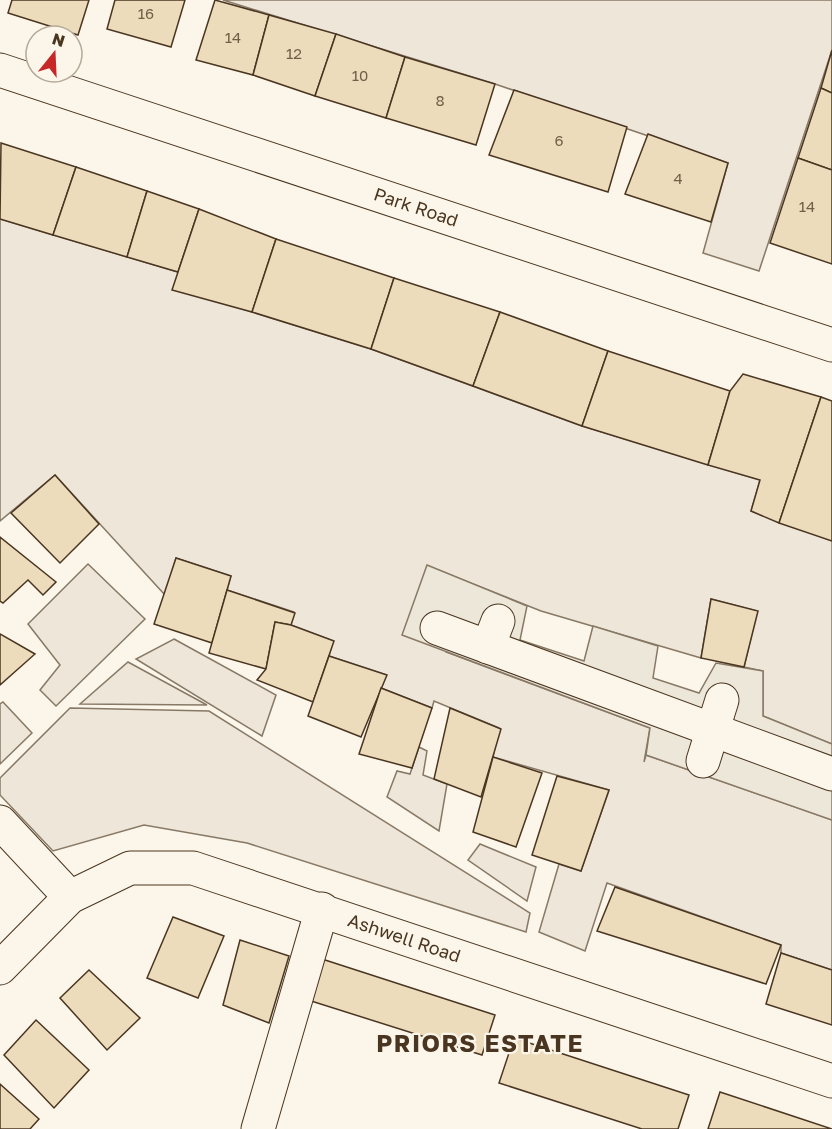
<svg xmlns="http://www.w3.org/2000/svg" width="832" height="1129" font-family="'Golos Text',sans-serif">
	<rect width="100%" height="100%" fill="#fbf6e9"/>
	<g fill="#ede6d9" stroke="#887966" stroke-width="1.5">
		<polygon points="223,0 832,0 832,50 759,271 703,253 728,163 495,84"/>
		<polygon points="0,219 178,272 252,312 371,349 582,426 760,480 751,511 832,541 832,744 763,716 763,671 744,667 757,611 711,599 701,658 541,611 428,566 446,652 650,728 644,762 646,755 832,820 832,970 781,953 781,945 607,883 585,951 539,932 559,864 581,871 609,790 493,757 499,728 434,701 432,708 381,688 386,675 329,656 333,641 291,625 294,612 227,590 231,576 176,558 165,595 55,475 0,521"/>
		<polygon points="88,564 145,619 56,706 40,690 60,665 28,624"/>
		<polygon points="174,639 276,695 262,736 136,659"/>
		<polygon points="128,662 207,705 80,704"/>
		<polygon points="3,702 32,733 0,764 0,704"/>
		<polygon points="70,708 209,711 530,913 526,932 247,843 144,825 53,851 0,795 0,778"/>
		<polygon points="419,747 427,751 423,775 447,784 439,831 387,797 397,771 410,774"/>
		<polygon points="480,844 536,867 527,901 468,860"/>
	</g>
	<polygon fill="#ede7d9" stroke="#887966" stroke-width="1.5" points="427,565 527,606 520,640 584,661 593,626 658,646 653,678 699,693 716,663 763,671 763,716 832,744 832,820 646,755 650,728 402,635"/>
	<g fill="#ecdcbc" stroke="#4a3520" stroke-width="1.5">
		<polygon points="12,0 89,0 78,35 8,13"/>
		<polygon points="115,0 185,0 171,47 107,29"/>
		<polygon points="215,0 269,15 253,75 196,60"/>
		<polygon points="269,15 336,34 315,96 253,75"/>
		<polygon points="336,34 405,57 386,118 315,96"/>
		<polygon points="832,50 832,93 821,88"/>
		<polygon points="405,57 495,84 476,145 386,118"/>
		<polygon points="821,88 832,93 832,170 798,158"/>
		<polygon points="514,90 627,127 608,192 489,155"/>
		<polygon points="648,134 728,163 711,222 625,194"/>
		<polygon points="1,143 76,167 53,235 0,219"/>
		<polygon points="798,158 832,170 832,264 770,243"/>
		<polygon points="76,167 147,191 127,257 53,235"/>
		<polygon points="147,191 199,209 178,272 127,257"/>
		<polygon points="199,209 276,239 252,312 172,290"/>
		<polygon points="276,239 394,278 371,349 252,312"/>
		<polygon points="394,278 500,312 473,386 371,349"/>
		<polygon points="500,312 608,351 582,426 473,386"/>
		<polygon points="608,351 730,391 708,465 582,426"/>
		<polygon points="743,374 821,397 779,523 751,511 760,480 708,465 730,391"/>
		<polygon points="821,397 832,401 832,541 779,523"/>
		<polygon points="55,475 99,524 60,563 11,513"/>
		<polygon points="0,537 56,582 43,595 28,580 3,603 0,601"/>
		<polygon points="176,558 231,576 212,643 154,624"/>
		<polygon points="227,590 295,613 291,625 275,622 266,669 209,653"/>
		<polygon points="711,599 758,611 744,667 701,658"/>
		<polygon points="275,622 291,625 334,641 313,702 257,680 266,669"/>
		<polygon points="0,634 35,654 0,685"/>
		<polygon points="329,656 387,675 361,737 308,716"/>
		<polygon points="381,688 432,708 412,768 359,754"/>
		<polygon points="450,708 501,729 481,797 434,779"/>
		<polygon points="493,757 542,773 516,847 473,832"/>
		<polygon points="557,776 609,790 581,871 532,855"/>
		<polygon points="615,887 781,945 766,984 597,931"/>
		<polygon points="173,917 224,936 198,998 147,978"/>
		<polygon points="240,940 289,956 269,1023 223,1005"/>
		<polygon points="781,953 832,970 832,1025 766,1004"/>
		<polygon points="322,959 495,1015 482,1055 308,1000"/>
		<polygon points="89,970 140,1018 107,1050 60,998"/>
		<polygon points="36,1020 89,1070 54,1108 4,1055"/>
		<polygon points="514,1038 689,1095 678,1129 642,1129 499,1083"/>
		<polygon points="0,1084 39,1119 30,1129 0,1129"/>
		<polygon points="720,1092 832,1129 708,1129"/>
	</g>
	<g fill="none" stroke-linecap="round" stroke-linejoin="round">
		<defs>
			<g id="minor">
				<path id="s1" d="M0,70L832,345"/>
				<polyline points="437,628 832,774"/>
				<polyline points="488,647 498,621"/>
				<polyline points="703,761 722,700"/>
				<polyline points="0,822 70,897"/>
				<path id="s2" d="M0,968L70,897L130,868H193L832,1081"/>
				<polyline points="258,1129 322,909"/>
			</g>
		</defs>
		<use href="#minor" stroke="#4a3520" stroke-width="35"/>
		<use href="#minor" stroke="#fbf6e9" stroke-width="33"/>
	</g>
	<g text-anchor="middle" stroke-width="4.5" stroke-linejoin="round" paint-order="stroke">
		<g font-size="15" fill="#725f47">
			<text x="146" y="19">16</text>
			<text x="233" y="43">14</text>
			<text x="294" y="59">12</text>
			<text x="360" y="81">10</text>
			<text x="440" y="106">8</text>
			<text x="559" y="146">6</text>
			<text x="678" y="184">4</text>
			<text x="807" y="212">14</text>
		</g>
		<g font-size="18" fill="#4a3520" stroke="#fbf6e9">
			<text dy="6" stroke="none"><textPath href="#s1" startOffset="438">Park Road</textPath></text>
			<text dy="6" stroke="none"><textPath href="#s2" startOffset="452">Ashwell Road</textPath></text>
		</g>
		<g font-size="24" font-weight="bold" letter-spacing="1.5" fill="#4a3520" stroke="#fbf6e9">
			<text x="480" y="1052">PRIORS ESTATE</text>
		</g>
	</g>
	<g transform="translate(54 54) rotate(18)"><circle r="28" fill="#fbf6e9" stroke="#b4a999" stroke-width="1.5"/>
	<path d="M0-4.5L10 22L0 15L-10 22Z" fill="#c62828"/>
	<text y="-9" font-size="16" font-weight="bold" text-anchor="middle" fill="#4a3520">N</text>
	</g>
</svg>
